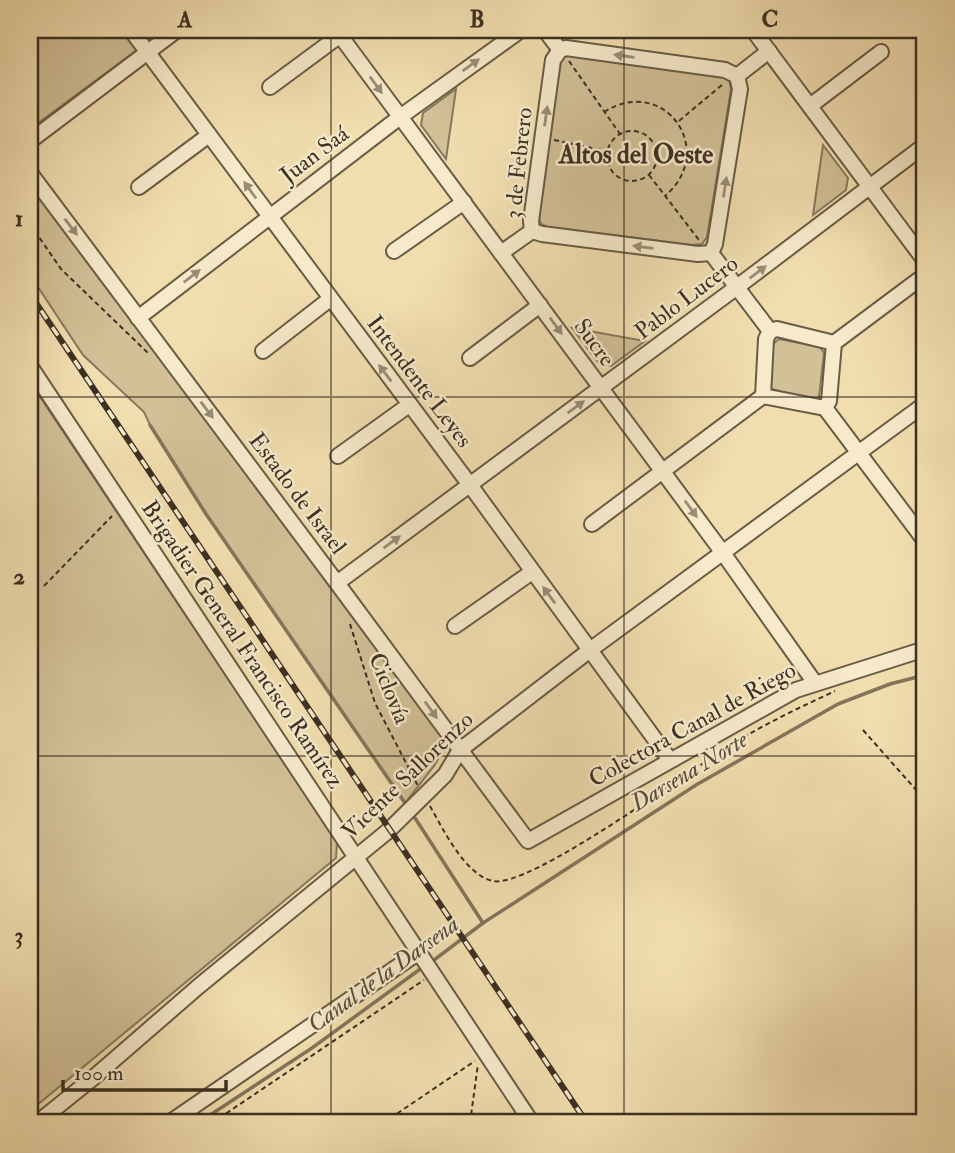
<svg xmlns="http://www.w3.org/2000/svg" width="955" height="1153" font-family="'IM FELL Double Pica',serif">
	<rect width="100%" height="100%" fill="#f1deaf"/>
	<filter id="stains"><feTurbulence type="fractalNoise" baseFrequency=".00286" numOctaves="4"/><feColorMatrix values="0 0 0 0 .2 0 0 0 0 .09 0 0 0 0 .02 0 0 0 .5 -.17"/></filter>
	<radialGradient id="worn" r=".72"><stop offset=".6" stop-color="#630" stop-opacity="0"/><stop offset="1" stop-color="#630" stop-opacity=".3"/></radialGradient>
	<g fill="#d2c097" stroke="#87785c" stroke-width="2">
		<polygon points="30,30 122,30 137,50 30,129"/>
		<polygon points="564,54 719,74 729,79 731,89 707,237 702,244 692,245 548,227 541,224 539,218 560,65"/>
		<polygon points="456,89 446,159 421,125 423,113"/>
		<polygon points="823,145 848,178 846,190 813,215"/>
		<polygon points="30,178 444,737 447,744 434,766 405,803 206,514 150,425 144,412 83,355 30,275"/>
		<polygon points="572,328 645,341 611,366 598,362"/>
		<polygon points="779,339 820,347 824,353 819,397 813,400 772,389 769,385 773,344"/>
		<polygon points="30,382 337,842 336,858 30,1111"/>
	</g>
	<g fill="none" stroke-linecap="round" stroke-linejoin="round">
		<g stroke="#83755a" stroke-width="3.5">
			<polyline points="150,425 206,514 405,803"/>
			<polyline points="415,818 483,923"/>
			<polyline points="430,963 483,923 696,785 838,704 890,684 925,675"/>
			<polyline points="198,1123 312,1048 423,967"/>
		</g>
		<defs>
			<g id="minor">
				<polyline points="131,30 470,485 670,760"/>
				<polyline points="336,30 723,553 815,683"/>
				<polyline points="545,30 560,50"/>
				<polyline points="753,30 925,261"/>
				<polyline points="560,50 553,60 531,221 532,231 542,234 698,254 711,253"/>
				<polyline points="560,50 566,48 725,70 737,76 740,89 715,244 711,253"/>
				<polyline points="737,76 769,51"/>
				<polyline points="270,87 347,30"/>
				<polyline points="810,106 881,52"/>
				<polyline points="30,141 177,30"/>
				<polyline points="30,173 337,583 528,841 796,690 925,649"/>
				<polyline points="139,187 209,135"/>
				<polyline points="394,251 464,202"/>
				<polyline points="501,253 532,231"/>
				<polyline points="711,253 770,331"/>
				<polyline points="138,318 400,117 521,30"/>
				<polyline points="770,331 777,329 834,343 829,401 825,408"/>
				<polyline points="770,331 766,339 763,396 825,408"/>
				<polyline points="834,343 925,275"/>
				<polyline points="263,351 330,299"/>
				<polyline points="470,358 540,305"/>
				<polyline points="30,366 532,1123"/>
				<polyline points="825,408 925,541"/>
				<polyline points="338,456 409,405"/>
				<polyline points="592,524 763,396"/>
				<polyline points="337,583 737,287 925,145"/>
				<polyline points="455,626 532,572"/>
				<polyline points="37,1123 93,1078 199,986 388,831 445,775 460,750 590,650 925,404"/>
				<polyline points="169,1123 419,952"/>
			</g>
		</defs>
		<use href="#minor" stroke="#695c45" stroke-width="18"/>
		<g stroke="#3c3022" stroke-width="2" stroke-dasharray="5 3.5" stroke-linecap="butt">
			<polyline points="569,61 620,134"/>
			<path d="M604,112C665,74 718,151 665,196"/>
			<polyline points="679,121 723,84"/>
			<circle cx="632" cy="156" r="25"/>
			<polyline points="554,140 606,151"/>
			<polyline points="649,175 699,240"/>
			<polyline points="30,224 61,269 149,354"/>
			<polyline points="44,586 112,516"/>
			<polyline points="350,624 375,703 418,786"/>
			<polyline points="863,730 925,800"/>
			<path d="M430,806C443,829 465,875 493,881C529,889 692,769 731,745C764,724 799,708 835,691"/>
			<polyline points="212,1123 424,980"/>
			<polyline points="383,1123 475,1061"/>
			<polyline points="470,1123 478,1064"/>
		</g>
		<use href="#minor" stroke="#f6eacb" stroke-width="14"/>
		<defs>
			<polyline id="rail" points="30,294 587,1123"/>
		</defs>
		<use href="#rail" stroke="#3c3022" stroke-width="6"/>
		<use href="#rail" stroke="#f6eacb" stroke-width="3.5" stroke-dasharray="10" stroke-linecap="butt"/>
	</g>
	<defs><path id="oneway-solid" d="M-6-.8H1V-3.2L6.5 0L1 3.2V.8H-6Z" transform="scale(1.75)"/></defs>
	<g fill="#998d76">
		<use href="#oneway-solid" transform="translate(624 56) rotate(-172)"/>
		<use href="#oneway-solid" transform="translate(471 65) rotate(-36)"/>
		<use href="#oneway-solid" transform="translate(376 85) rotate(54)"/>
		<use href="#oneway-solid" transform="translate(546 116) rotate(-82)"/>
		<use href="#oneway-solid" transform="translate(725 187) rotate(-81)"/>
		<use href="#oneway-solid" transform="translate(250 190) rotate(-126)"/>
		<use href="#oneway-solid" transform="translate(71 227) rotate(53)"/>
		<use href="#oneway-solid" transform="translate(643 247) rotate(-173)"/>
		<use href="#oneway-solid" transform="translate(758 272) rotate(-37)"/>
		<use href="#oneway-solid" transform="translate(192 276) rotate(-38)"/>
		<use href="#oneway-solid" transform="translate(556 326) rotate(54)"/>
		<use href="#oneway-solid" transform="translate(385 373) rotate(-127)"/>
		<use href="#oneway-solid" transform="translate(576 407) rotate(-36)"/>
		<use href="#oneway-solid" transform="translate(207 410) rotate(53)"/>
		<use href="#oneway-solid" transform="translate(691 509) rotate(54)"/>
		<use href="#oneway-solid" transform="translate(392 542) rotate(-36)"/>
		<use href="#oneway-solid" transform="translate(549 595) rotate(-126)"/>
		<use href="#oneway-solid" transform="translate(431 710) rotate(54)"/>
	</g>
	<path fill="none" stroke="#3c3022" stroke-width="2" stroke-opacity="0.55" d="M331,30V1123M624,30V1123M30,397H925M30,756H925"/>
	<g text-anchor="middle" stroke-width="5" stroke-linejoin="round" paint-order="stroke">
		<g font-size="23" fill="#3c3022" stroke="#f6eacb">
			<text transform="translate(314 154) rotate(-37)" y="8">Juan Saá</text>
			<text transform="translate(518 163) rotate(-84)" y="8">3 de Febrero</text>
			<text transform="translate(686 297) rotate(-37)" y="8">Pablo Lucero</text>
			<text transform="translate(595 342) rotate(54)" y="8">Sucre</text>
			<text transform="translate(420 381) rotate(53)" y="8">Intendente Leyes</text>
			<text transform="translate(298 493) rotate(53)" y="8">Estado de Israel</text>
			<text transform="translate(243 644) rotate(56)" y="8">Brigadier General Francisco Ramírez</text>
			<text transform="translate(390 688) rotate(68)" y="8">Ciclovía</text>
			<text transform="translate(692 724) rotate(-29)" y="8">Colectora Canal de Riego</text>
			<text transform="translate(407 775) rotate(-44)" y="8">Vicente Sallorenzo</text>
		</g>
		<g font-size="24" font-style="italic" fill="#5a4d39" stroke="#f6eacb">
			<text transform="translate(689 771) rotate(-31)" y="8">Darsena Norte</text>
			<text transform="translate(383 974) rotate(-36)" y="8">Canal de la Darsena</text>
		</g>
		<g font-size="26" font-weight="bold" fill="#3c3022" stroke="#f6eacb">
			<text x="636" y="163">Altos del Oeste</text>
		</g>
	</g>
	<rect width="955" height="1153" fill="none" stroke="#f1deaf" stroke-width="77"/>
	<path d="M63 1080v10h163v-10" fill="none" stroke="#3c3022" stroke-width="3.5"/>
	<text x="74" y="1080" font-size="21" fill="#3c3022" stroke="#f6eacb" stroke-width="5" paint-order="stroke">100 m</text>
	<rect x="38" y="38" width="878" height="1076" fill="none" stroke="#3c3022" stroke-width="2.5"/>
	<g font-size="23" text-anchor="middle" font-weight="bold" fill="#3c3022">
		<text x="185" y="27">A</text>
		<text x="477" y="27">B</text>
		<text x="770" y="27">C</text>
		<text x="19" y="226">1</text>
		<text x="19" y="584">2</text>
		<text x="19" y="943">3</text>
	</g>
	<rect width="100%" height="100%" filter="url(#stains)"/>
	<rect width="100%" height="100%" fill="url(#worn)"/>
</svg>
